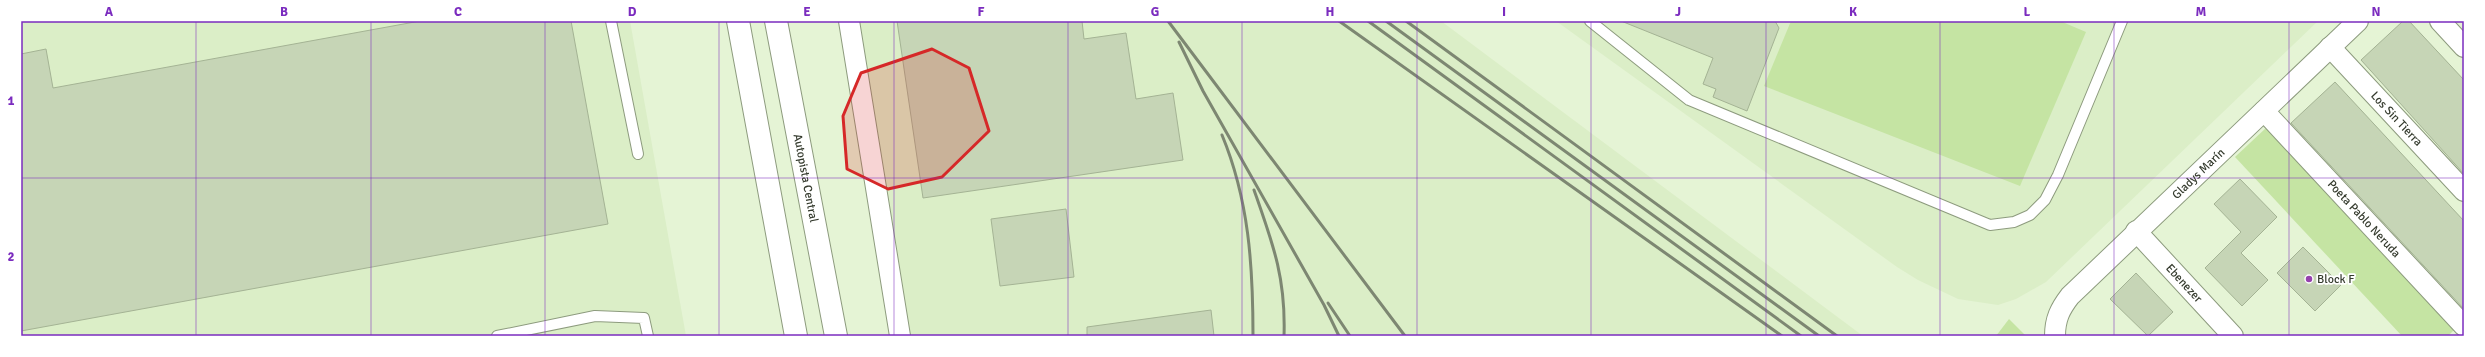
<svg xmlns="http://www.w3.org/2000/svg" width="2485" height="357" font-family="Signika,sans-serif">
	<rect width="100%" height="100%" fill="#e5f4d5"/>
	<g fill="#dbeec7">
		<polygon points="21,21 630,21 686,336 21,336"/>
		<polygon points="839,21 1441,21 1863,336 902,336"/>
		<polygon points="1556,21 2318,21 2046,282 2016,299 1998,305 1958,299 1918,280 1897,267"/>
	</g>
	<g fill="#c5e4a3">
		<polygon points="1791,21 2060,21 2086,32 2020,186 1764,86"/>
		<polygon points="2267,127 2455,329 2448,336 2402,336 2235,157"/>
		<polygon points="2009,319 2026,336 1996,336"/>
	</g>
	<g fill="#c6d5b6" stroke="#a4b394">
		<polygon points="420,21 571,21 608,224 21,331 21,54 46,49 53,88"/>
		<polygon points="897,21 1082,21 1084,39 1126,33 1136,99 1173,93 1183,160 923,198"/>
		<polygon points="1621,21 1775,21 1779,28 1747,111 1713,97 1716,89 1703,84 1713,58"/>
		<polygon points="2403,21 2409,21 2464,80 2464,174 2361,60"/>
		<polygon points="2335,82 2464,221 2464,309 2291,123"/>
		<polygon points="2240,179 2277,217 2241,253 2268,280 2242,306 2205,268 2241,232 2214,204"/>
		<polygon points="1066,209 1074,277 1000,286 991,219"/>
		<polygon points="2303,247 2341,285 2315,311 2277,273"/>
		<polygon points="2136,273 2173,312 2148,336 2110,299"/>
		<polygon points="1211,310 1214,336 1087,336 1087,327"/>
	</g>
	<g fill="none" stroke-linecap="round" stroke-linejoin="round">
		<defs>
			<g id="lane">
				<polyline points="611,21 638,154"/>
				<polyline points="1590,21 1689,100 1990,225 2014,222 2030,215 2045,200 2058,175 2122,21"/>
				<polyline points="497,336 595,316 644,318 648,336"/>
			</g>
			<g id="street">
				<polyline points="849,21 900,336"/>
				<polyline points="2440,21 2464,47"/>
				<path id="s1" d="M2330,47L2464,191"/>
				<path id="s2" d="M2264,111L2464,326"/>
				<path id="s3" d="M2136,231L2233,336"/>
				<path id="s4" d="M2055,336C2055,319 2060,309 2070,296L2358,21"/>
			</g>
			<g id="highway">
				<polyline points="738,21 796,336"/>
				<path id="s5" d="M776,21L836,336"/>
			</g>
		</defs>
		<use href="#lane" stroke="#8d9b7e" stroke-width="12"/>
		<use href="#street" stroke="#8d9b7e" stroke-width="22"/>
		<use href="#highway" stroke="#8d9b7e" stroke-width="24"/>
		<use href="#lane" stroke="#fff" stroke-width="10"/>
		<use href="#street" stroke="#fff" stroke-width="20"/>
		<use href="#highway" stroke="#fff" stroke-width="22"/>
		<g stroke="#7d8772" stroke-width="3">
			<polyline points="1168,21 1405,336"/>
			<polyline points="1339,21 1782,336"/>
			<polyline points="1368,21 1801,336"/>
			<polyline points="1386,21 1819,336"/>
			<polyline points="1406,21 1837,336"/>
			<polyline points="1179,42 1203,91 1324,305 1339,336"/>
			<path d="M1222,135C1249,200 1253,266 1253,336"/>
			<path d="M1254,190C1273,244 1286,278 1284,336"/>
			<polyline points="1328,303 1350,336"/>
		</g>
	</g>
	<path fill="#d62828" fill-opacity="0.2" stroke="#d62828" stroke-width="3" stroke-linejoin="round" d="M932,49L969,68L989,131L942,177L888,189L847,169L843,116L861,73Z"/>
	<path fill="none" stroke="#7b2cbf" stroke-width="1" stroke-opacity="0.55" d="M196,21V336M371,21V336M545,21V336M719,21V336M894,21V336M1068,21V336M1242,21V336M1417,21V336M1591,21V336M1766,21V336M1940,21V336M2114,21V336M2289,21V336M21,178H2464"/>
	<circle fill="#9641ae" stroke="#fff" stroke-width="1.5" cx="2309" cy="279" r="4"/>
	<g text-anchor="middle" stroke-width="3.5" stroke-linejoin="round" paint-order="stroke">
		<g font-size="12" fill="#353b2e" stroke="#fff">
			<text dy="4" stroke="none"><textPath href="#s1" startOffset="98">Los Sin Tierra</textPath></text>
			<text dy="4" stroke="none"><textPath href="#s4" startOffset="221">Gladys Marín</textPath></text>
			<text dy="4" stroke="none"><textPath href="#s5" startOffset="160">Autopista Central</textPath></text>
			<text dy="4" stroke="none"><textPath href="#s2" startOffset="147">Poeta Pablo Neruda</textPath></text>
			<text dy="4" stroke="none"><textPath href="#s3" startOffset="71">Ebenezer</textPath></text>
		</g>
		<g font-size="12" fill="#353b2e" stroke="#fff" text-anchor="start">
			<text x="2317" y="283">Block F</text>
		</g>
	</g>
	<rect width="2485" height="357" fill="none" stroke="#ffffff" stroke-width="44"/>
	<rect x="22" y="22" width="2441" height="313" fill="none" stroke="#7b2cbf" stroke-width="1.5"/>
	<g font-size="13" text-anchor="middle" font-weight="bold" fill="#7b2cbf">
		<text x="109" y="16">A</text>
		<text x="284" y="16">B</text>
		<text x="458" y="16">C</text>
		<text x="632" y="16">D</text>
		<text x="807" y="16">E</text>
		<text x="981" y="16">F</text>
		<text x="1155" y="16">G</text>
		<text x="1330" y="16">H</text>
		<text x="1504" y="16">I</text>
		<text x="1678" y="16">J</text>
		<text x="1853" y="16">K</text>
		<text x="2027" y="16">L</text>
		<text x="2201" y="16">M</text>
		<text x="2376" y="16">N</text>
		<text x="11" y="105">1</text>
		<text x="11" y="261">2</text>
	</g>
</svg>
